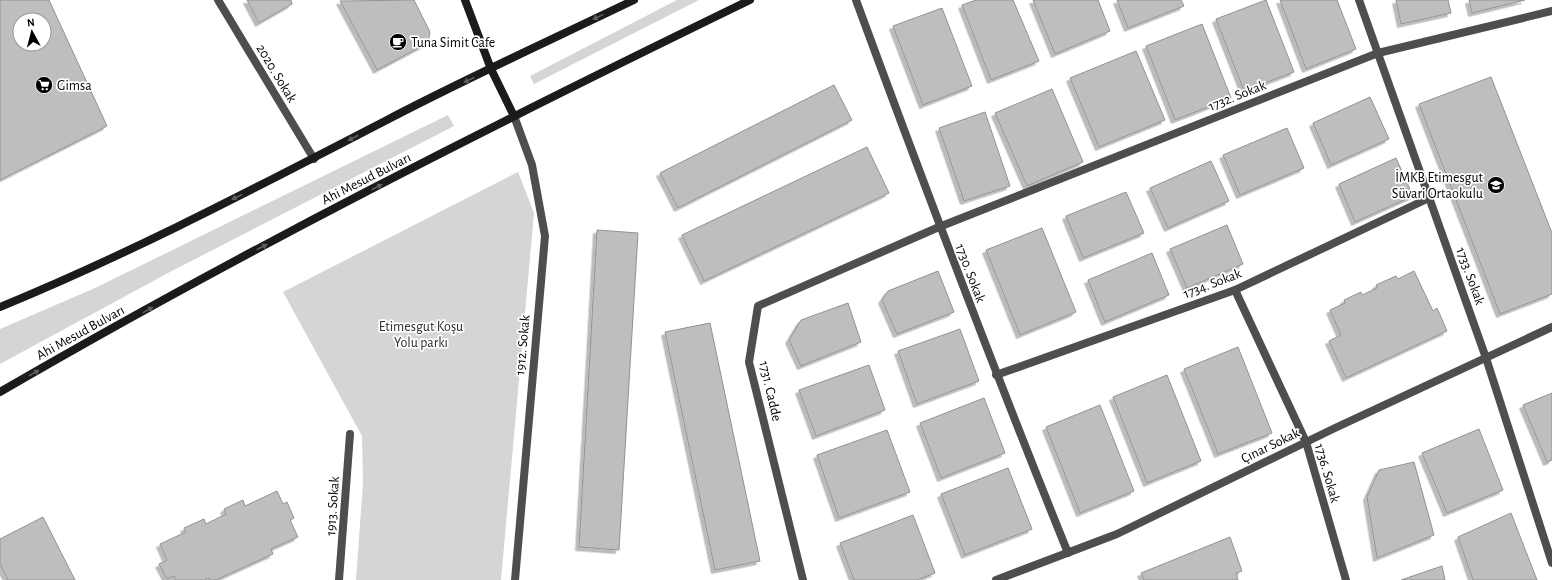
<svg xmlns="http://www.w3.org/2000/svg" width="1552" height="580" font-family="'Alegreya Sans',sans-serif">
	<defs>
		<filter id="shadow"><feDropShadow dx="-3.5" dy="3.5" stdDeviation="0" flood-color="#0004"/></filter>
	</defs>
	<rect width="100%" height="100%" fill="#fff"/>
	<g fill="#d5d5d5">
		<polygon points="677,0 699,0 534,84 530,76"/>
		<polygon points="448,115 454,126 168,273 0,364 0,329 95,288"/>
		<polygon points="518,172 534,213 501,580 356,580 363,483 362,436 283,292"/>
	</g>
	<g fill="#bebebe" stroke="#929292" fill-rule="evenodd" filter="url(#shadow)">
		<path d="M0,0H49L107,126L0,180ZM20,20H44V44H20Z"/>
		<polygon points="247,0 291,0 292,4 259,23"/>
		<polygon points="414,0 430,32 428,43 377,70 340,1"/>
		<polygon points="976,0 1013,0 1039,61 991,80 962,5"/>
		<polygon points="1033,0 1098,0 1110,31 1055,54"/>
		<polygon points="1117,0 1181,0 1184,6 1128,28"/>
		<polygon points="1266,0 1294,72 1244,91 1216,19"/>
		<polygon points="1280,0 1337,0 1356,49 1306,69"/>
		<polygon points="1396,0 1448,0 1451,13 1401,24"/>
		<polygon points="1469,0 1525,0 1472,13"/>
		<polygon points="942,8 972,86 923,105 893,26"/>
		<polygon points="1202,24 1231,98 1175,120 1146,46"/>
		<polygon points="1136,51 1165,120 1099,147 1070,78"/>
		<polygon points="1491,77 1552,233 1552,294 1500,314 1419,104"/>
		<polygon points="834,85 852,120 678,208 660,173"/>
		<polygon points="1052,89 1083,162 1027,186 995,113"/>
		<polygon points="1370,97 1389,139 1331,165 1313,123"/>
		<polygon points="985,112 1010,186 964,201 939,128"/>
		<polygon points="1287,128 1304,168 1240,195 1223,155"/>
		<polygon points="867,147 889,193 704,281 682,235"/>
		<polygon points="1396,158 1413,196 1355,222 1339,184"/>
		<polygon points="1211,161 1229,201 1168,228 1150,188"/>
		<polygon points="1126,192 1144,233 1083,258 1066,216"/>
		<polygon points="1227,225 1243,264 1187,288 1170,249"/>
		<polygon points="1042,228 1076,312 1020,335 986,250"/>
		<polygon points="597,230 638,233 619,550 579,547"/>
		<polygon points="1152,253 1169,295 1105,322 1088,280"/>
		<polygon points="938,271 954,312 897,334 882,300 888,291"/>
		<polygon points="1414,271 1433,311 1437,308 1447,331 1346,378 1329,341 1341,335 1330,310 1345,303 1344,300 1361,292 1362,295 1377,288 1376,285 1396,276 1398,279"/>
		<polygon points="848,303 861,342 801,366 789,340 801,320"/>
		<polygon points="710,323 760,561 715,570 665,332"/>
		<polygon points="960,329 979,381 917,404 898,351"/>
		<polygon points="1238,347 1272,433 1218,454 1184,369"/>
		<polygon points="869,365 885,410 816,436 799,390"/>
		<polygon points="1167,375 1201,461 1147,483 1113,397"/>
		<polygon points="1552,393 1552,460 1547,462 1523,405"/>
		<polygon points="984,398 1005,453 941,478 920,423"/>
		<polygon points="1100,405 1134,491 1080,513 1046,427"/>
		<polygon points="1479,429 1503,490 1447,513 1422,453"/>
		<polygon points="887,430 910,492 839,518 817,455"/>
		<polygon points="1414,462 1434,535 1377,558 1367,497 1379,470"/>
		<polygon points="1008,468 1032,529 965,555 941,494"/>
		<polygon points="277,491 283,504 287,502 294,518 290,520 298,537 271,549 273,554 216,580 210,580 209,578 204,580 176,580 174,576 167,579 159,564 167,560 160,544 186,532 184,528 204,519 206,524 226,514 224,509 243,500 245,506"/>
		<polygon points="1511,513 1537,580 1473,580 1458,537"/>
		<polygon points="913,515 935,573 917,580 854,580 840,543"/>
		<polygon points="43,517 75,580 8,580 0,564 0,539"/>
		<polygon points="1230,537 1242,571 1236,573 1238,580 1144,580 1141,573"/>
		<polygon points="1442,566 1445,580 1401,580"/>
	</g>
	<g fill="none" stroke-linecap="round" stroke-linejoin="round">
		<g stroke="#4e4e4e" stroke-width="8">
			<polyline points="218,0 314,159"/>
			<path d="M856,0C924,185 994,370 1068,553"/>
			<polyline points="1359,0 1486,358 1552,563"/>
			<polyline points="514,116 532,165 545,236 515,580"/>
			<polyline points="1235,290 1306,442 1346,580"/>
			<polyline points="996,375 1235,290 1429,198"/>
			<polyline points="339,580 350,434"/>
			<polyline points="803,580 749,362 758,306 939,227 1378,53 1552,11"/>
			<polyline points="996,580 1117,534 1335,428 1552,327"/>
		</g>
		<g stroke="#1b1b1b" stroke-width="8">
			<polyline points="465,0 491,69 514,116"/>
			<path d="M0,307C132,253 259,186 385,121C467,78 551,40 634,0"/>
			<path d="M0,392C244,250 497,123 750,0"/>
		</g>
	</g>
	<defs><path id="oneway-solid" d="M-6-.8H1V-3.2L6.5 0L1 3.2V.8H-6Z"/></defs>
	<g fill="#5f5f5f">
		<use href="#oneway-solid" transform="translate(598 17) rotate(154)"/>
		<use href="#oneway-solid" transform="translate(469 80) rotate(154)"/>
		<use href="#oneway-solid" transform="translate(353 138) rotate(152)"/>
		<use href="#oneway-solid" transform="translate(377 187) rotate(-27)"/>
		<use href="#oneway-solid" transform="translate(237 197) rotate(154)"/>
		<use href="#oneway-solid" transform="translate(262 247) rotate(-27)"/>
		<use href="#oneway-solid" transform="translate(148 310) rotate(-29)"/>
		<use href="#oneway-solid" transform="translate(34 373) rotate(-29)"/>
	</g>
	<defs>
		<symbol id="cafe-disc" viewBox="-11 -11 22 22"><circle r="9.5" fill="#000" stroke="#fff"/><path d="M-5.5-4.5H6V0H3Q3 3.5 0 3.5H-2.5Q-5.5 3.5-5.5 0ZM3-3.2v2h1.7v-2ZM-6 4.5H4V6H-6Z" fill="#fff"/></symbol>
		<symbol id="supermarket-disc" viewBox="-11 -11 22 22"><circle r="9.5" fill="#000" stroke="#fff"/><path d="M-6-5.5h2.5l.6 2H6L4.5 2H-2.5L-4.4-4H-6ZM-1.5 3.2a1.3 1.3 0 1 0 .1 0ZM3 3.2a1.3 1.3 0 1 0 .1 0Z" fill="#fff"/></symbol>
		<symbol id="school-disc" viewBox="-11 -11 22 22"><circle r="9.5" fill="#000" stroke="#fff"/><path d="M0-5L7-2L0 1L-7-2ZM-4 1L0 2.5L4 1V4Q0 6-4 4Z" fill="#fff"/></symbol>
	</defs>
	<g fill-rule="evenodd">
		<use href="#cafe-disc" x="388" y="32" width="20" height="20"/>
		<use href="#supermarket-disc" x="34" y="75" width="20" height="20"/>
		<use href="#school-disc" x="1486" y="175" width="20" height="20"/>
	</g>
	<g text-anchor="middle" stroke-width="3.5" stroke-linejoin="round" paint-order="stroke">
		<g font-size="14" fill="#000" stroke="#fff" text-anchor="start">
			<text x="411" y="47">Tuna Simit Cafe</text>
			<text x="57" y="90">Gimsa</text>
			<text x="1483" y="182" text-anchor="end">İMKB Etimesgut<tspan x="1483" dy="16">Süvari Ortaokulu</tspan></text>
		</g>
		<g font-size="14" fill="#000" stroke="#fff">
			<text transform="translate(277 73) rotate(59)" y="5">2020. Sokak</text>
			<text transform="translate(1237 95) rotate(-22)" y="5">1732. Sokak</text>
			<text transform="translate(366 178) rotate(-27)" y="5">Ahi Mesud Bulvarı</text>
			<text transform="translate(971 273) rotate(69)" y="5">1730. Sokak</text>
			<text transform="translate(1471 276) rotate(70)" y="5">1733. Sokak</text>
			<text transform="translate(1212 283) rotate(-21)" y="5">1734. Sokak</text>
			<text transform="translate(80 332) rotate(-29)" y="5">Ahi Mesud Bulvarı</text>
			<text transform="translate(522 345) rotate(-85)" y="5">1912. Sokak</text>
			<text transform="translate(771 391) rotate(77)" y="5">1731. Cadde</text>
			<text transform="translate(1270 445) rotate(-26)" y="5">Çınar Sokak</text>
			<text transform="translate(1328 473) rotate(74)" y="5">1736. Sokak</text>
			<text transform="translate(332 506) rotate(-86)" y="5">1913. Sokak</text>
		</g>
		<g font-size="14" fill="#2c2c2c" stroke="#fff">
			<text x="421" y="331">Etimesgut Koşu<tspan x="421" dy="16">Yolu parkı</tspan></text>
		</g>
	</g>
	<g transform="translate(32 32) rotate(353)"><circle r="19" fill="#ffffff" stroke="#999999"/>
	<path d="M0-3L7 15L0 10L-7 15Z" fill="#000000"/>
	<text y="-6" font-size="11" font-weight="bold" text-anchor="middle" fill="#000000">N</text>
	</g>
</svg>
